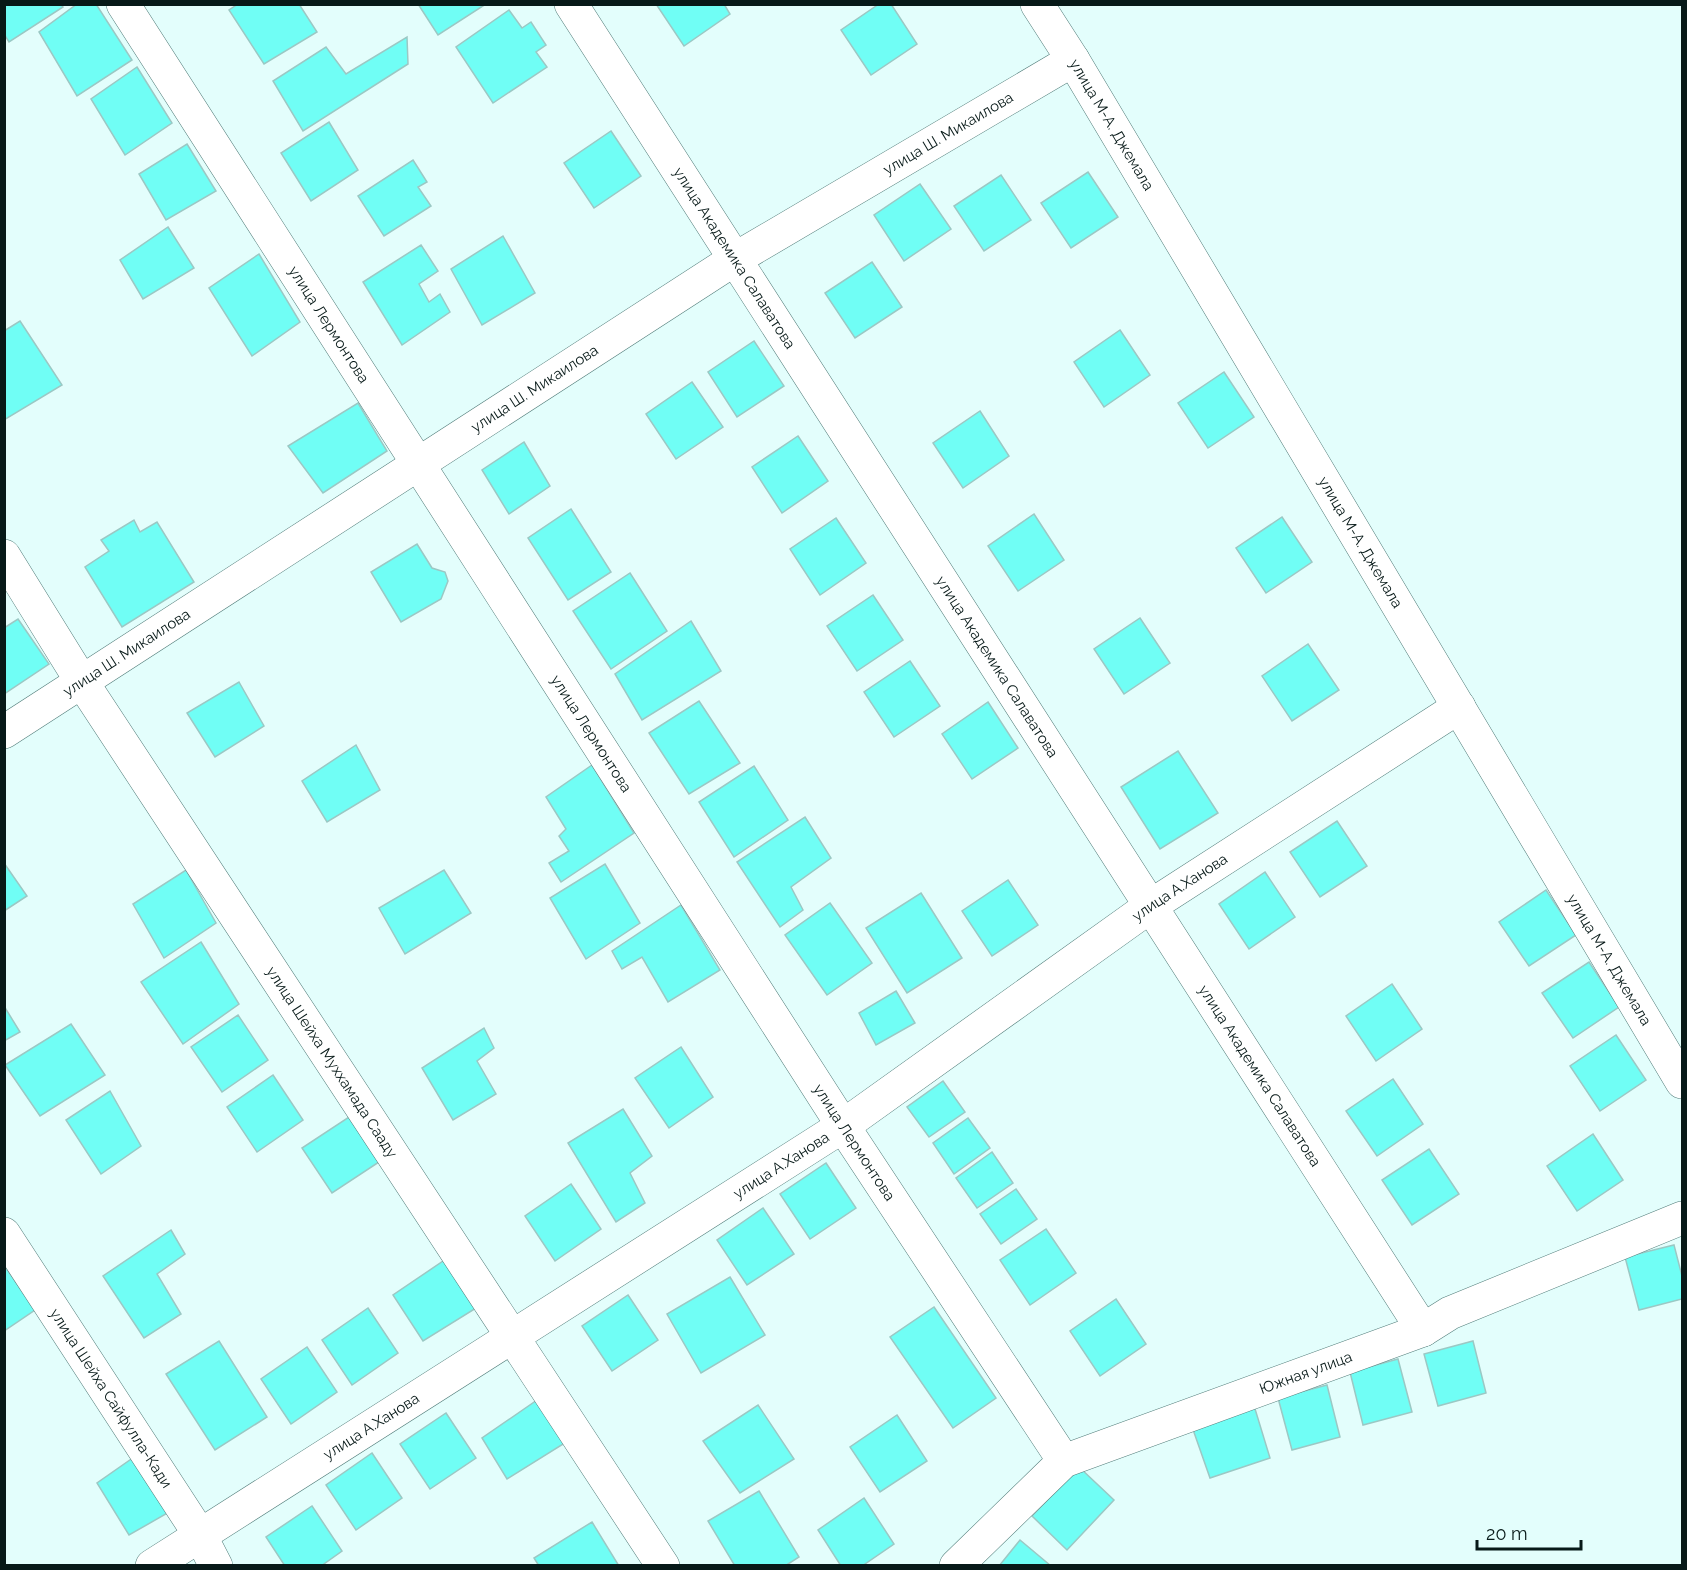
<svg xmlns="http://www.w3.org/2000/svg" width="1687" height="1570" font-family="Raleway,sans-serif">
	<rect width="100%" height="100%" fill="#e3fefc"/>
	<g fill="#70fef5" stroke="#9bc8c4" stroke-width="1.5">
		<polygon points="4,4 61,4 63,7 9,42 4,34"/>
		<polygon points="77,4 96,4 132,60 77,96 39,32"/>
		<polygon points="238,4 299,4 317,32 264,64 229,10"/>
		<polygon points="418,4 486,4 438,35"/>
		<polygon points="656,4 724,4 730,14 684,46"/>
		<polygon points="879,4 891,4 917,44 871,75 841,30"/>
		<polygon points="509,10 522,28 531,22 546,45 536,52 547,67 493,103 456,47"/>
		<polygon points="407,37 408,64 303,131 273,81 326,47 346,74"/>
		<polygon points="137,67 172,123 125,155 91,99"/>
		<polygon points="329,122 358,170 311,201 281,153"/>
		<polygon points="611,131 641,176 594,208 564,163"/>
		<polygon points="187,144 216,191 166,220 139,174"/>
		<polygon points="413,160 427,182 418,187 431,206 384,236 358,196"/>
		<polygon points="1088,172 1118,217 1071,248 1041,203"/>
		<polygon points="1001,175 1031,220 984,251 954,206"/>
		<polygon points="920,184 951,229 904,261 874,215"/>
		<polygon points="168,227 194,268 143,299 120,260"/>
		<polygon points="503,236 535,293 482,325 451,269"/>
		<polygon points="421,245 438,271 419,284 429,302 440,294 450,312 402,345 363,282"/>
		<polygon points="259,254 300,322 252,356 209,288"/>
		<polygon points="872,262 902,307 855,338 825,293"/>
		<polygon points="20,321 62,385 4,420 4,331"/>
		<polygon points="1120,330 1150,375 1104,407 1074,362"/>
		<polygon points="754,341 784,386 737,417 708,372"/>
		<polygon points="1224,372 1254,417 1208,448 1178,403"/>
		<polygon points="692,382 723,427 676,459 646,414"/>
		<polygon points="358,403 387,451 323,493 288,446"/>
		<polygon points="980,411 1009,456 963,488 933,443"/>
		<polygon points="798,436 828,481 782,513 752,467"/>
		<polygon points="524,442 550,486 509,514 482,470"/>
		<polygon points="571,509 611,572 568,600 528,538"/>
		<polygon points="1034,514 1064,560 1018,591 988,546"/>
		<polygon points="1282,517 1312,562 1266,593 1236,548"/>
		<polygon points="836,518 866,563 820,595 790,549"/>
		<polygon points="134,520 140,532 157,522 194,582 122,627 85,567 109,551 101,540"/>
		<polygon points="417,544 432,568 445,572 448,581 441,599 401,622 371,572"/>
		<polygon points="630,573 667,631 611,669 573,611"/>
		<polygon points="873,595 903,640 857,671 827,626"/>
		<polygon points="1140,618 1170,663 1124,694 1094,649"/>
		<polygon points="18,619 49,664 4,694 4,628"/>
		<polygon points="691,621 721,671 642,720 615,674"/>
		<polygon points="1308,644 1339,690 1292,721 1262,676"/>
		<polygon points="910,661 940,706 894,737 864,692"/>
		<polygon points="239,682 264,726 215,757 187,713"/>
		<polygon points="699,701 740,763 689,794 649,733"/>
		<polygon points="988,702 1018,748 972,779 942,734"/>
		<polygon points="356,745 380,790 327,822 302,781"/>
		<polygon points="1178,751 1218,813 1160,849 1121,787"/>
		<polygon points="592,765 634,833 561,882 549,863 569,851 559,836 566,829 546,797"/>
		<polygon points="754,766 788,820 734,857 699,802"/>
		<polygon points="805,817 831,858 791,887 803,910 780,927 737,862"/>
		<polygon points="1337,821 1367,866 1320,897 1290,852"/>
		<polygon points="4,863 27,896 4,911"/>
		<polygon points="605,864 640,923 586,959 550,898"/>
		<polygon points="186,870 216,923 164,958 133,904"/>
		<polygon points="444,870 471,913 405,954 379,908"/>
		<polygon points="1265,872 1295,917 1249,949 1219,904"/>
		<polygon points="1008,880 1038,925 992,956 962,911"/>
		<polygon points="1546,890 1576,935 1529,966 1499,922"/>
		<polygon points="921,893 962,958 907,993 866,928"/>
		<polygon points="830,903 872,963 827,995 785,935"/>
		<polygon points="681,905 720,970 668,1002 642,957 622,969 612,951"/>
		<polygon points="201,942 239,1004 183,1044 141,982"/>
		<polygon points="1589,962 1619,1007 1573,1038 1542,993"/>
		<polygon points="1392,984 1422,1029 1376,1061 1346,1016"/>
		<polygon points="896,991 915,1023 876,1045 859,1013"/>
		<polygon points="4,1006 20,1032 4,1041"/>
		<polygon points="238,1015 268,1060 222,1092 191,1047"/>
		<polygon points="71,1024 105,1075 40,1116 5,1065"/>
		<polygon points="484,1028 494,1048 477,1061 496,1094 453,1120 422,1068"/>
		<polygon points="1616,1035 1646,1080 1600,1111 1570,1066"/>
		<polygon points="681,1047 713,1097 669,1128 635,1078"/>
		<polygon points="273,1075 303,1120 257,1152 227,1107"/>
		<polygon points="1393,1079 1423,1124 1377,1156 1346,1111"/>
		<polygon points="943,1081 965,1112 929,1137 907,1107"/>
		<polygon points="110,1091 141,1146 101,1174 66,1120"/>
		<polygon points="623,1109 652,1156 630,1173 645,1203 616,1222 568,1143"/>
		<polygon points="349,1117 379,1162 332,1193 302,1148"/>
		<polygon points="968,1118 990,1148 954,1174 933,1143"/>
		<polygon points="1593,1134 1623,1180 1577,1211 1547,1166"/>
		<polygon points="1429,1149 1459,1194 1412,1225 1382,1180"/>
		<polygon points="992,1152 1013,1183 977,1208 956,1178"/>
		<polygon points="826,1163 856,1208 810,1239 780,1194"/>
		<polygon points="571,1184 601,1229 555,1261 525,1216"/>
		<polygon points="1016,1189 1037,1219 1001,1244 980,1214"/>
		<polygon points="763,1208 794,1254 747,1285 717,1240"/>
		<polygon points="1046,1229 1076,1273 1030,1305 1000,1260"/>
		<polygon points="171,1230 185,1254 157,1274 181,1314 144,1338 103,1276"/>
		<polygon points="1674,1245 1682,1276 1682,1299 1639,1310 1625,1257"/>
		<polygon points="449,1257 481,1305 423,1341 393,1295"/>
		<polygon points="4,1265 35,1310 4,1331"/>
		<polygon points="730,1277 765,1335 701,1373 667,1314"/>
		<polygon points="628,1295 658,1340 612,1371 582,1326"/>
		<polygon points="1116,1299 1146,1344 1100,1376 1070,1331"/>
		<polygon points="934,1307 996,1398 953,1428 890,1337"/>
		<polygon points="368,1308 398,1353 352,1385 322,1340"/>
		<polygon points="219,1341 267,1417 215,1450 166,1374"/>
		<polygon points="1473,1341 1486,1393 1438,1406 1424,1354"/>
		<polygon points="307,1347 337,1392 291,1424 261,1379"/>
		<polygon points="1398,1359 1412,1412 1363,1425 1350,1372"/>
		<polygon points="1327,1385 1340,1437 1292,1450 1278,1398"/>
		<polygon points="540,1398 568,1441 507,1479 482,1438"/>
		<polygon points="1252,1399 1270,1458 1210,1478 1190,1421"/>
		<polygon points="758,1405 794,1459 740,1493 703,1441"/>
		<polygon points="446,1413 476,1458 430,1489 400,1444"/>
		<polygon points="897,1415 927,1461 880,1492 850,1447"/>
		<polygon points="372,1453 402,1498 356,1530 326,1485"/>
		<polygon points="137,1455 171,1511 129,1535 97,1483"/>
		<polygon points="1079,1467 1114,1500 1067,1550 1032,1516"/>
		<polygon points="759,1491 799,1557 785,1566 735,1566 708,1521"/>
		<polygon points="864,1498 894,1544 862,1566 841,1566 818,1530"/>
		<polygon points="312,1506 342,1551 321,1566 285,1566 266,1537"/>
		<polygon points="592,1522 619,1566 539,1566 534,1558"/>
		<polygon points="1020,1540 1051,1566 999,1566"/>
	</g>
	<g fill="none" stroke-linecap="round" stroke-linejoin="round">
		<defs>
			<g id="minor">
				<path id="s1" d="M123,4L843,1126L1064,1461"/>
				<path id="s2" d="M571,4L1423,1330"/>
				<path id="s3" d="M1037,4L1073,60L1682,1082"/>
				<path id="s4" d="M4,556L82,682L663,1566"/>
				<path id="s5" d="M4,732L735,259L1073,60"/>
				<path id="s6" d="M4,1234L200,1535L216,1566"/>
				<path id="s7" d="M152,1566L843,1126L1152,905L1459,707"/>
				<path id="s8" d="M956,1566L1064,1461L1423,1330L1450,1313L1682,1218"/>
			</g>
		</defs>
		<use href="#minor" stroke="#527d7a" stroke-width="34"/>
		<use href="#minor" stroke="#fff" stroke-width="33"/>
	</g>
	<g text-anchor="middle" stroke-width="5" stroke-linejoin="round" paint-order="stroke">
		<g font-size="15" fill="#071918" stroke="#e3fefc">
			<text dy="5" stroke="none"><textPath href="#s3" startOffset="142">улица М-А. Джемала</textPath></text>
			<text dy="5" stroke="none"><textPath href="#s5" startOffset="1118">улица Ш. Микаилова</textPath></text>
			<text dy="5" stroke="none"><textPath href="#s2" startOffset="302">улица Академика Салаватова</textPath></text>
			<text dy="5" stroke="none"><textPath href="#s1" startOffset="381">улица Лермонтова</textPath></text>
			<text dy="5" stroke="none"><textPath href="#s5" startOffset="632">улица Ш. Микаилова</textPath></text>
			<text dy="5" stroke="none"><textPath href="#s3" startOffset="628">улица М-А. Джемала</textPath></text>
			<text dy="5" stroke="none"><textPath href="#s5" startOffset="146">улица Ш. Микаилова</textPath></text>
			<text dy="5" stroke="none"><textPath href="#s2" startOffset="788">улица Академика Салаватова</textPath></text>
			<text dy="5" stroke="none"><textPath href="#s1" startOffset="867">улица Лермонтова</textPath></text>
			<text dy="5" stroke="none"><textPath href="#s7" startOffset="1232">улица А.Ханова</textPath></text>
			<text dy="5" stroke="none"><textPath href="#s3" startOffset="1114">улица М-А. Джемала</textPath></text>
			<text dy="5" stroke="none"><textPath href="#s4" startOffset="603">улица Шейха Муххамада Сааду</textPath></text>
			<text dy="5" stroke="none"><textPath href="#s2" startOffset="1274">улица Академика Салаватова</textPath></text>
			<text dy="5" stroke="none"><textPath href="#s1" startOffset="1353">улица Лермонтова</textPath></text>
			<text dy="5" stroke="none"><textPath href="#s7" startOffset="746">улица А.Ханова</textPath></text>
			<text dy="5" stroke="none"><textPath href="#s8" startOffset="408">Южная улица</textPath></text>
			<text dy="5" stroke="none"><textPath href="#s6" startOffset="196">улица Шейха Сайфулла-Кади</textPath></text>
			<text dy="5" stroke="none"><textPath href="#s7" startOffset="260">улица А.Ханова</textPath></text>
		</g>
	</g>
	<rect width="1687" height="1570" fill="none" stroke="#071918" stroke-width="12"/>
	<path d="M1477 1540v9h104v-9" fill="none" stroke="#071918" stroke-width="3"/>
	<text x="1486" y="1540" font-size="18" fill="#071918" stroke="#e3fefc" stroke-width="4.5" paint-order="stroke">20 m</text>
</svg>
